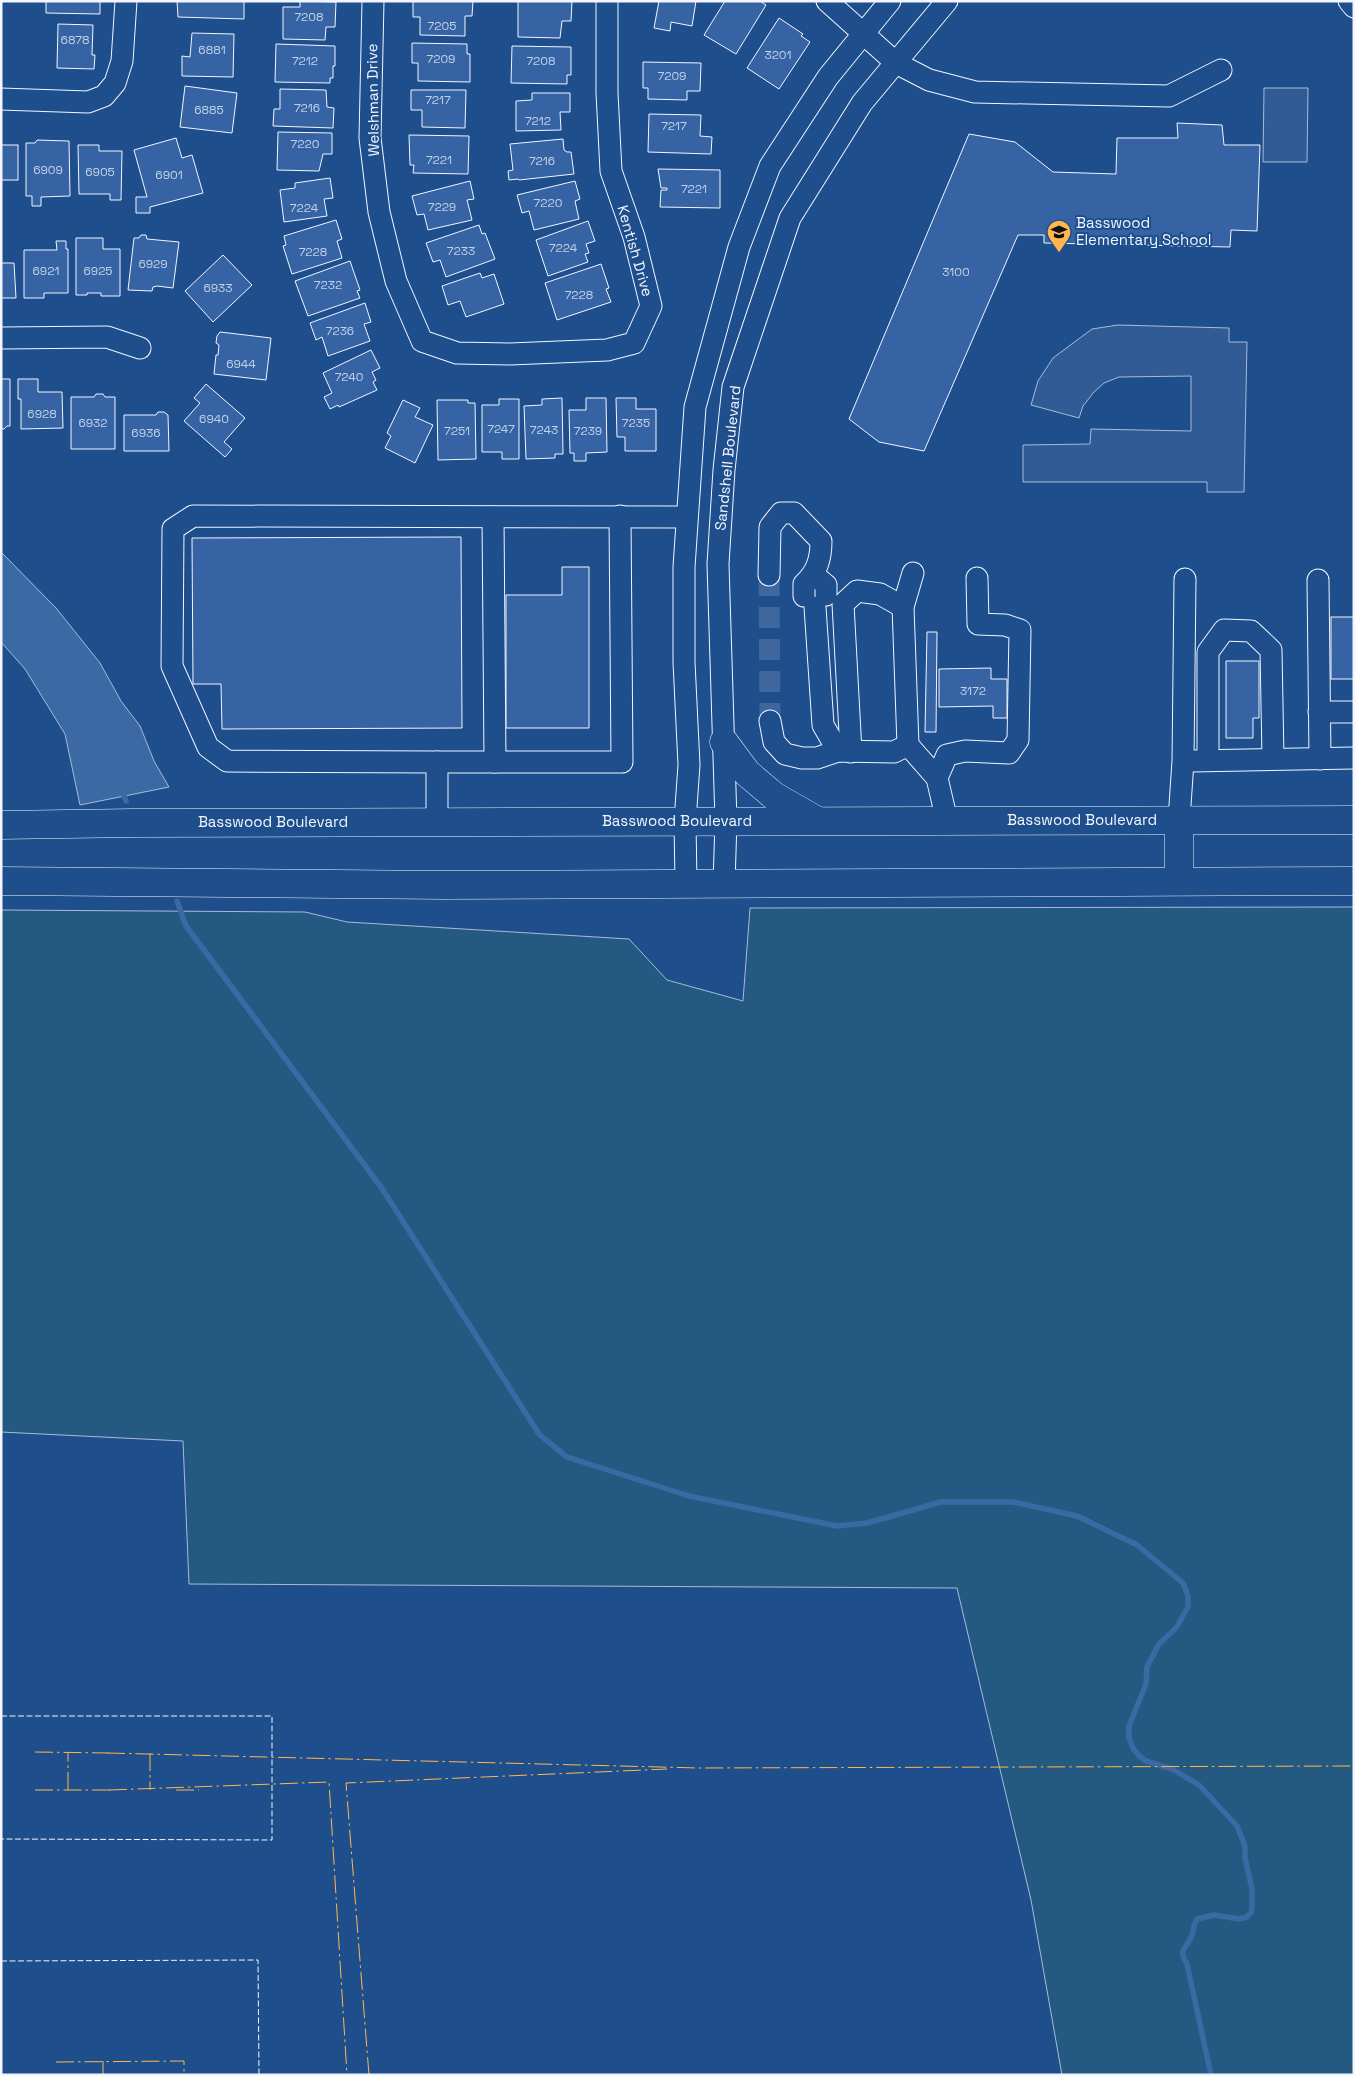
<svg xmlns="http://www.w3.org/2000/svg" width="1355" height="2076" font-family="'Space Grotesk',sans-serif">
	<rect width="100%" height="100%" fill="#1f4e8c"/>
	<polygon fill="#245a82" stroke="#a8bbd7" points="1354,907 1354,2075 1062,2075 1031,1900 957,1588 189,1584 183,1441 1,1432 1,910 305,912 347,922 629,939 667,980 743,1001 750,908"/>
	<g fill="#305b95" stroke="#a8bbd7">
		<polygon points="1264,88 1308,88 1307,162 1263,162"/>
		<polygon points="1118,325 1229,328 1229,342 1247,342 1244,492 1207,492 1207,482 1023,482 1023,445 1090,444 1091,429 1191,431 1191,376 1119,377 1104,383 1094,392 1083,406 1079,418 1031,405 1038,381 1053,358 1092,329"/>
	</g>
	<polygon fill="#3b69a3" stroke="#a8bbd7" points="1,552 56,608 100,663 121,701 140,726 154,761 169,787 80,805 65,734 25,669 1,642"/>
	<g fill="none" stroke-linecap="round" stroke-linejoin="round">
		<g stroke="#3b69a3" stroke-width="5.5">
			<polyline points="122,789 126,801"/>
			<path d="M177,901L186,926L381,1187L539,1434L567,1457L689,1496L837,1526L867,1523L941,1502H1013L1077,1516L1137,1545L1183,1583L1188,1596V1607L1176,1628L1159,1644L1147,1667L1146,1684L1129,1726V1738L1133,1748L1139,1756L1146,1761L1172,1769L1199,1785L1237,1826L1245,1846V1858L1252,1889V1911L1247,1917L1239,1919L1214,1915L1197,1919C1193,1925 1194,1929 1192,1935C1187,1949 1177,1948 1187,1964L1211,2075"/>
		</g>
	</g>
	<g fill="#3563a3" stroke="#f2f6ff">
		<polygon points="46,1 100,1 100,14 46,13"/>
		<polygon points="177,1 244,1 244,19 178,17"/>
		<polygon points="300,1 336,2 335,27 326,27 325,40 283,39 283,7 300,7"/>
		<polygon points="413,1 473,1 472,16 465,16 465,36 420,35 420,17 413,17"/>
		<polygon points="518,1 572,1 571,21 562,21 560,38 518,37"/>
		<polygon points="659,1 696,1 692,26 671,22 670,31 654,28"/>
		<polygon points="725,1 760,1 766,5 736,54 704,35"/>
		<polygon points="779,18 803,34 801,36 810,42 779,89 747,68"/>
		<polygon points="58,24 93,25 92,55 95,55 94,69 57,68"/>
		<polygon points="192,33 234,34 233,77 182,76 182,56 190,57"/>
		<polygon points="412,43 467,44 467,54 470,54 470,82 418,81 418,63 412,63"/>
		<polygon points="276,44 335,46 335,66 333,66 333,78 330,78 330,83 275,82"/>
		<polygon points="512,46 571,47 571,75 567,75 567,84 511,83"/>
		<polygon points="643,62 701,63 700,91 687,91 687,100 648,99 648,88 643,88"/>
		<polygon points="185,86 237,93 232,133 180,127"/>
		<polygon points="280,89 326,90 327,107 334,108 333,128 273,126 274,109 280,109"/>
		<polygon points="411,90 466,90 465,128 422,127 422,110 411,110"/>
		<polygon points="532,93 570,93 570,112 560,112 561,130 516,131 516,101 532,100"/>
		<polygon points="649,114 701,115 700,136 712,137 711,154 648,152"/>
		<polygon points="1177,123 1222,125 1224,145 1260,145 1257,231 1231,230 1230,247 1044,243 1044,235 1018,235 924,451 879,442 849,419 969,134 1015,142 1053,172 1116,174 1117,138 1178,138"/>
		<polygon points="278,132 332,133 332,154 323,154 319,171 277,170"/>
		<polygon points="409,135 469,136 468,174 413,173 414,165 410,165"/>
		<polygon points="176,138 182,158 192,155 203,193 150,207 150,213 136,213 136,197 147,197 134,150"/>
		<polygon points="563,139 564,150 567,152 571,152 574,174 519,180 518,179 509,180 508,171 513,170 510,144"/>
		<polygon points="37,140 69,141 70,196 41,197 41,206 32,206 32,196 26,196 26,143 35,143"/>
		<rect x="1" y="145" width="17" height="35"/>
		<polygon points="78,145 99,145 99,151 122,151 121,200 110,200 110,194 79,194"/>
		<polygon points="658,169 720,170 720,208 660,207 661,190 667,190 667,188 661,188"/>
		<polygon points="330,178 333,198 324,199 327,216 284,222 280,190 295,188 295,183"/>
		<polygon points="470,181 474,199 467,200 472,220 428,230 424,214 417,215 412,196"/>
		<polygon points="575,181 580,199 575,201 579,219 534,230 529,211 522,213 517,195"/>
		<polygon points="336,220 342,239 337,241 342,258 292,274 283,246 286,245 284,236"/>
		<polygon points="588,221 595,241 586,244 589,253 585,254 588,262 548,276 536,240"/>
		<polygon points="479,225 482,234 485,233 495,259 446,277 440,260 433,262 426,243"/>
		<polygon points="141,235 146,235 147,239 179,242 173,288 157,286 153,287 152,291 128,290 134,238 139,238"/>
		<polygon points="76,238 103,238 103,249 120,249 120,296 101,296 101,293 87,293 87,295 76,295"/>
		<polygon points="56,241 66,241 66,249 68,249 68,293 44,293 44,298 24,298 24,250 57,250"/>
		<polygon points="223,255 252,285 213,322 185,291"/>
		<polygon points="350,261 360,290 357,291 360,298 308,316 295,281"/>
		<polygon points="1,263 14,263 16,298 1,298"/>
		<polygon points="601,264 609,288 606,289 611,302 557,320 545,283"/>
		<polygon points="480,273 482,278 494,274 504,304 466,317 460,301 448,305 442,286"/>
		<polygon points="365,303 371,322 364,324 370,341 328,356 322,337 316,340 310,323"/>
		<polygon points="220,332 271,338 266,380 214,374 216,355 218,355 219,345 216,343 217,336"/>
		<polygon points="371,350 380,368 372,372 376,380 373,382 377,390 339,407 338,405 330,409 324,397 332,393 323,373"/>
		<polygon points="1,379 10,379 10,426 7,426 4,429 1,429"/>
		<polygon points="18,379 38,379 38,392 62,392 63,428 21,429 21,399 18,399"/>
		<polygon points="206,384 245,418 224,442 232,449 225,457 184,421 200,403 194,398"/>
		<polygon points="96,394 103,394 105,397 115,397 115,449 71,449 71,397 94,397"/>
		<polygon points="562,398 563,454 555,454 555,458 526,459 524,406 542,405 542,399"/>
		<polygon points="586,398 606,398 607,452 586,453 586,461 574,461 574,453 570,453 569,410 586,410"/>
		<polygon points="616,398 636,398 636,409 656,409 656,451 625,451 625,437 617,437"/>
		<polygon points="499,399 519,399 519,459 502,459 502,452 482,452 482,405 499,405"/>
		<polygon points="403,400 420,408 415,417 433,425 415,463 385,448 391,436 387,433"/>
		<polygon points="437,400 468,400 468,403 475,403 476,459 438,460"/>
		<polygon points="158,412 164,412 168,415 169,451 124,451 124,415 156,415"/>
		<polygon points="461,537 462,728 222,729 221,684 193,684 192,538"/>
		<polygon points="562,567 589,567 589,728 506,728 506,595 562,595"/>
		<rect x="1331" y="617" width="23" height="62"/>
		<polygon points="927,632 937,632 936,732 925,732"/>
		<polygon points="1226,661 1259,661 1259,718 1253,718 1253,738 1226,738"/>
		<polygon points="991,668 991,679 1007,679 1007,718 993,718 993,706 939,707 939,669"/>
	</g>
	<g fill="none" stroke-linecap="round" stroke-linejoin="round">
		<polyline stroke="#3f679d" stroke-width="21" stroke-dasharray="21 11" stroke-linecap="butt" points="769,575 770,721"/>
		<defs>
			<g id="minor">
				<polyline points="373,1 370,138 379,212 396,281 422,341 457,353 510,354 607,350 634,343 651,306 634,237 611,171 607,93 607,1"/>
				<polyline points="827,1 896,63 929,80 975,92 1169,96 1221,70"/>
				<polyline points="1349,1 1354,7"/>
				<polyline points="1,99 88,102 104,96 115,83 122,61 126,1"/>
				<polyline points="1,338 107,337 140,348"/>
				<polyline points="493,517 495,762"/>
				<polyline points="913,573 903,607 908,745 937,778"/>
				<path d="M769,575L770,527L781,513H794L821,541C821,559 817,572 804,584V596"/>
				<polyline points="814,575 826,585 826,595"/>
				<polyline points="1318,580 1320,759"/>
				<polyline points="815,607 823,725 838,751"/>
				<polyline points="1319,712 1354,712"/>
				<polyline points="770,721 774,742 785,754 802,758 817,758 838,751 894,752 908,745"/>
				<polyline points="851,752 843,604 857,591 880,594 903,607"/>
				<polyline points="1208,760 1208,652 1224,630 1251,631 1271,650 1273,759"/>
				<polyline points="1193,761 1354,758"/>
				<polyline points="437,762 622,762 620,516"/>
				<polyline points="1179,820 1183,761 1185,579"/>
				<polyline points="947,821 937,778 947,755 965,751 1009,753 1018,740 1020,630 1005,625 978,624 977,578"/>
				<polyline points="437,822 437,762 227,761 208,747 172,666 173,529 193,516 687,517"/>
				<polyline points="686,884 685,821 689,765 684,662 684,567 695,407 739,247 770,166 828,77 890,1"/>
				<polyline points="724,884 726,821 718,564 724,470 733,387 790,218 862,103 947,1"/>
			</g>
			<g id="major">
				<polyline points="724,742 747,773 774,796 816,820"/>
				<polyline points="1179,820 1179,881"/>
				<polyline points="1,825 133,823 1354,820"/>
				<polyline points="1,881 445,885 1354,881"/>
			</g>
		</defs>
		<use href="#minor" stroke="#f2f6ff" stroke-width="23"/>
		<use href="#major" stroke="#f2f6ff" stroke-width="29"/>
		<use href="#minor" stroke="#1f4e8c" stroke-width="21"/>
		<use href="#major" stroke="#1f4e8c" stroke-width="28"/>
		<g stroke="#f2f6ff" stroke-width="1" stroke-dasharray="6 2.5" stroke-linecap="butt">
			<polyline points="1,1716 272,1716 272,1840 1,1839"/>
			<polyline points="1,1961 258,1960 259,2075"/>
		</g>
		<g stroke="#ffb74d" stroke-width="1" stroke-dasharray="18 4 2.5 4" stroke-linecap="butt">
			<polyline points="35,1752 108,1753"/>
			<polyline points="107,1753 699,1768 1354,1766"/>
			<polyline points="150,1753 150,1790"/>
			<polyline points="35,1790 111,1790"/>
			<polyline points="68,1790 68,1753"/>
			<polyline points="109,1790 329,1782 347,2075"/>
			<polyline points="176,1790 199,1790"/>
			<polyline points="103,2061 103,2075"/>
			<polyline points="56,2062 184,2061 184,2075"/>
			<polyline points="369,2075 346,1783 667,1769"/>
		</g>
	</g>
	<defs>
		<symbol id="school-pin" viewBox="-11 -11 22 30"><path d="M0 17L-7.5 6A9.5 9.5 0 1 1 7.5 6Z" fill="#ffb74d" stroke="#1f4e8c"/><path d="M0-5L7-2L0 1L-7-2ZM-4 1L0 2.5L4 1V4Q0 6-4 4Z" fill="#111"/></symbol>
	</defs>
	<g fill-rule="evenodd">
		<use href="#school-pin" x="1045" y="218" width="28" height="38"/>
	</g>
	<g text-anchor="middle" stroke-width="4" stroke-linejoin="round" paint-order="stroke">
		<g font-size="12" fill="#c3d1e8">
			<text x="309" y="21">7208</text>
			<text x="442" y="30">7205</text>
			<text x="75" y="44">6878</text>
			<text x="212" y="54">6881</text>
			<text x="778" y="59">3201</text>
			<text x="441" y="63">7209</text>
			<text x="305" y="65">7212</text>
			<text x="541" y="65">7208</text>
			<text x="672" y="80">7209</text>
			<text x="438" y="104">7217</text>
			<text x="307" y="112">7216</text>
			<text x="209" y="114">6885</text>
			<text x="538" y="125">7212</text>
			<text x="674" y="130">7217</text>
			<text x="305" y="148">7220</text>
			<text x="439" y="164">7221</text>
			<text x="542" y="165">7216</text>
			<text x="48" y="174">6909</text>
			<text x="100" y="176">6905</text>
			<text x="169" y="179">6901</text>
			<text x="694" y="193">7221</text>
			<text x="548" y="207">7220</text>
			<text x="442" y="211">7229</text>
			<text x="304" y="212">7224</text>
			<text x="563" y="252">7224</text>
			<text x="461" y="255">7233</text>
			<text x="313" y="256">7228</text>
			<text x="153" y="268">6929</text>
			<text x="46" y="275">6921</text>
			<text x="98" y="275">6925</text>
			<text x="956" y="276">3100</text>
			<text x="328" y="289">7232</text>
			<text x="218" y="292">6933</text>
			<text x="579" y="299">7228</text>
			<text x="340" y="335">7236</text>
			<text x="241" y="368">6944</text>
			<text x="349" y="381">7240</text>
			<text x="42" y="418">6928</text>
			<text x="214" y="423">6940</text>
			<text x="93" y="427">6932</text>
			<text x="636" y="427">7235</text>
			<text x="501" y="433">7247</text>
			<text x="544" y="434">7243</text>
			<text x="457" y="435">7251</text>
			<text x="588" y="435">7239</text>
			<text x="146" y="437">6936</text>
			<text x="973" y="695">3172</text>
		</g>
		<g font-size="15" fill="#f2f6ff" stroke="#1f4e8c">
			<text transform="translate(373 100) rotate(-91)" y="5">Welshman Drive</text>
			<text transform="translate(635 251) rotate(74)" y="5">Kentish Drive</text>
			<text transform="translate(728 458) rotate(-84)" y="5">Sandshell Boulevard</text>
			<text x="1082" y="825">Basswood Boulevard</text>
			<text x="677" y="826">Basswood Boulevard</text>
			<text x="273" y="827">Basswood Boulevard</text>
		</g>
		<g font-size="15" fill="#f2f6ff" stroke="#1f4e8c" text-anchor="start">
			<text x="1076" y="228">Basswood<tspan x="1076" dy="17">Elementary School</tspan></text>
		</g>
	</g>
	<rect width="1355" height="2076" fill="none" stroke="#f2f6ff" stroke-width="5"/>
</svg>
